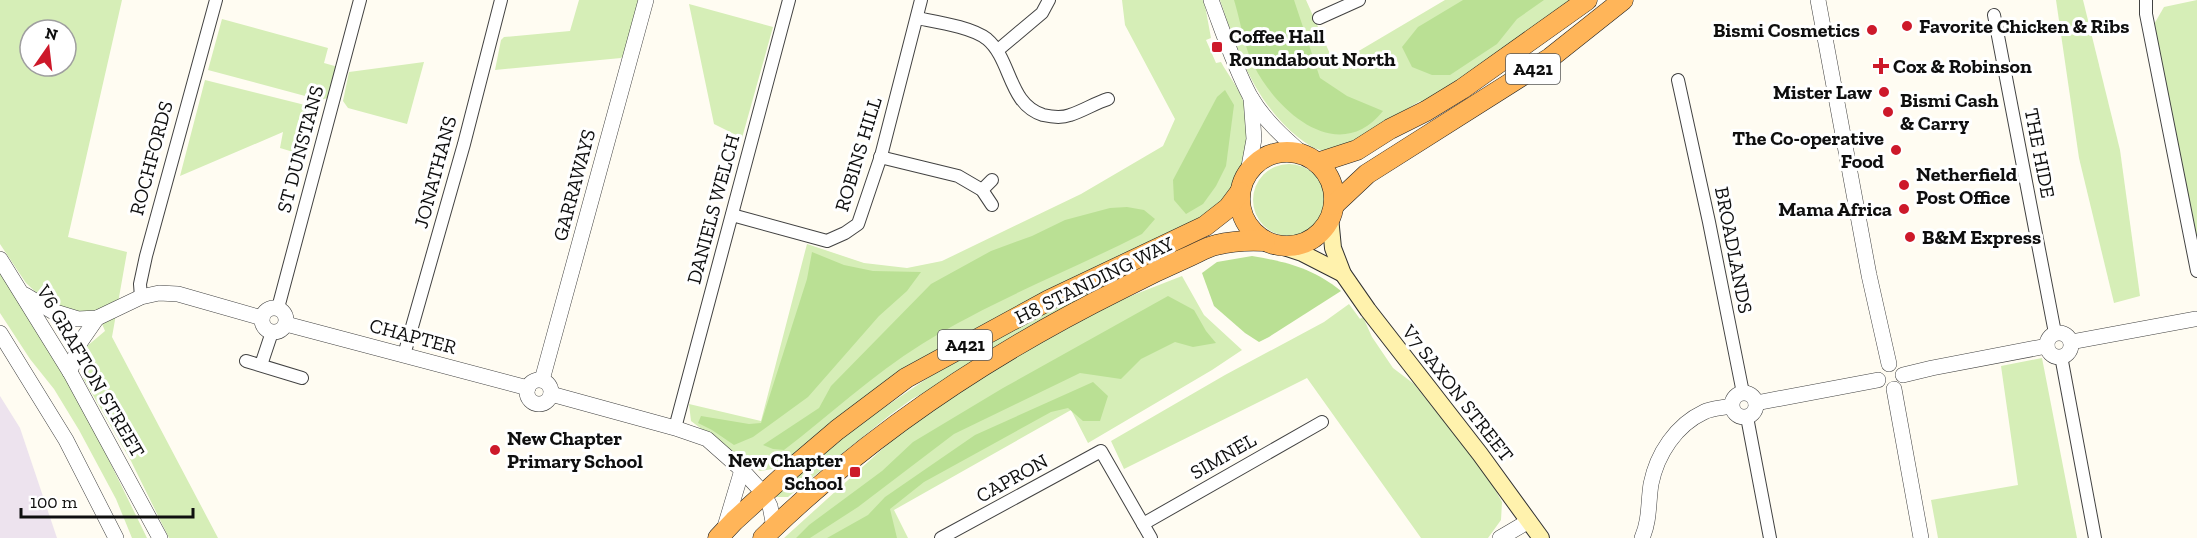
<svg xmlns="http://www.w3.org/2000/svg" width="2197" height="538" font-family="'Zilla Slab',serif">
	<rect width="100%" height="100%" fill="#fffcf2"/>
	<polygon fill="#ede3ee" points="0,396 20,428 57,538 0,538"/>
	<g fill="#d6eeb7" fill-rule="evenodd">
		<path d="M0,0H122L68,237L127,252L112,337L218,538H169L131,461L83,378L81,361L86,347L105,331L98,314L72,315L40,296L26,283L0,244ZM30,30H66V66H30Z"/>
		<polygon points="579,0 640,0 626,53 621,58 495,70 501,40 504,37 570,31"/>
		<path d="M1122,0H1204L1211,38L1206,40L1216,63L1221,62C1228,75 1239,88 1244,103C1253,131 1243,186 1220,207C1207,219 1173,230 1157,237L1159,243L1047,295L779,468L760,471L752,467L691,421L689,404L761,421L807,244L864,263L907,268L942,261L1081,194L1163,146L1175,119L1125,25Z"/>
		<path d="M1220,0H1306L1335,65L1445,0H1577L1424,106L1420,101L1384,123L1387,127C1374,133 1339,151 1327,151C1316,151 1307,144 1299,138C1255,103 1237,51 1220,0Z"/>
		<polygon points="2056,0 2083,0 2120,150 2140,296 2114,303 2079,158"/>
		<polygon points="2197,0 2197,240 2153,26 2164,7"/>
		<polygon points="689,4 773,27 742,138 714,124"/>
		<polygon points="222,19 328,48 324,63 338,67 328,98 320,100 208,70"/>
		<polygon points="424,62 407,124 348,108 343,101 349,72"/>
		<polygon points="205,80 313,107 300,154 280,148 283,132 180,176"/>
		<circle cx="1289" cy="200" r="36"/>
		<polygon points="1162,256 1166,263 912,399 890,415 788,497 776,497 774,495 854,428 944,367 1035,317"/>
		<polygon points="0,270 78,397 147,538 132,538 116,499 79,430 54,389 30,359 0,313"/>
		<polygon points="1182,276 1204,315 1242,350 1212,370 1088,443 1071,410 894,510 908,538 784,538 910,424 979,377 1039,342 1118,301"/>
		<polygon points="1349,304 1360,319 1363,317 1372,337 1393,368 1414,384 1488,477 1502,502 1501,520 1488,538 1421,538 1307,378 1124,469 1111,441 1225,375 1324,322"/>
		<polygon points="2042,358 2077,538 1938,538 1931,500 2018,485 2001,366"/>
	</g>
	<g fill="#bae094">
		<path d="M1234,0H1294L1320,78L1347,96L1383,111C1339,166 1278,113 1254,66C1245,50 1240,19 1234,0Z"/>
		<polygon points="1463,0 1544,0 1517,19 1497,44 1450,75 1432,75 1412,67 1402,47 1418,27"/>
		<polygon points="1225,90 1234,105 1226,166 1216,186 1203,204 1186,214 1174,200 1173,180 1217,97"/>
		<path d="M1127,207L1144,210L1155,219L1142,234C1069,271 991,301 922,344C872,375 830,415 784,450L773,449L763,445L819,408L831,386L931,284L991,251L1032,236L1065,220L1110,208Z"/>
		<polygon points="812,252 844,265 873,271 921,272 907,291 879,316 808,397 753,437 734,445 712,430 698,423 701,416 749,424 761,423 807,279"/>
		<path d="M1252,256C1287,262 1312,268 1341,291L1269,337L1259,342L1245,333L1214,306L1202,273L1217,262Z"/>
		<polygon points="1168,296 1194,310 1206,331 1216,343 1193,347 1175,342 1141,359 1121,379 1080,373 954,434 858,507 810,538 796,538 809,525 882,471 913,442 1003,388"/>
		<polygon points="1093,382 1108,396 1100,421 1083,421 1068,408 1051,412 924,482 890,509 897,538 827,538 868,515 885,497 975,435"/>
	</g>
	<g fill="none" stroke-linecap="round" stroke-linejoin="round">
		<defs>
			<g id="minor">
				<polyline points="2146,0 2146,14 2197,271"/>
				<polyline points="1994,15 2055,333"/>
				<path d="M917,18C937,22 972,27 987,39C1012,60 1008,104 1043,115C1052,117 1062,118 1070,115C1083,111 1095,103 1108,99"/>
				<polyline points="1319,18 1359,0"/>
				<polyline points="998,50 1042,13 1049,0"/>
				<polyline points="1678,80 1709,222 1743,393"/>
				<polyline points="880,157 958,176 982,190 992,205"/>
				<polyline points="982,190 992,180"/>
				<polyline points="732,215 827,241 845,233 858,224 881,156 921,0"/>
				<polyline points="141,297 140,284 146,256 216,0"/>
				<polyline points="278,308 360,0"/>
				<polyline points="404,355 464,144 501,0"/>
				<polyline points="2061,356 2095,538"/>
				<polyline points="246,361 302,378"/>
				<polyline points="261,365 272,332"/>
				<polyline points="1747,417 1770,538"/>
				<polyline points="675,428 789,0"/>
				<polyline points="1143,524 1322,422"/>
				<polyline points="941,538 1101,451 1151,538"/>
			</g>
			<g id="tertiary">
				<path d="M1211,0C1223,32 1234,66 1250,96C1263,119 1284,138 1304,155"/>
				<polyline points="1818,0 1869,275 1889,364"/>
				<polyline points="1248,172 1254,139 1251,98"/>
				<polyline points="0,259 70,372 160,538"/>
				<polyline points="25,295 52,311 78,319 97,318 141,297 159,293 178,294 262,318"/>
				<circle cx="274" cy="320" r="12"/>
				<polyline points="286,324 528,388"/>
				<polyline points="0,333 66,440 116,538"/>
				<circle cx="2059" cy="345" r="12"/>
				<polyline points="2071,342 2195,319"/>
				<polyline points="70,372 79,344 97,318"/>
				<polyline points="1903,375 1932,368 2047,346"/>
				<polyline points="542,380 646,0"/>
				<circle cx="539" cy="392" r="12"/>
				<polyline points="1894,389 1921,538"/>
				<circle cx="1744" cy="405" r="12"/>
				<polyline points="551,394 675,428 707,439 742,470 764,494 770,506 774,527"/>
				<polyline points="1756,403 1878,380"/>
				<polyline points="724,530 742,470"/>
				<polyline points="1500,538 1529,521"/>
				<path d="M1642,538C1650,520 1648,503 1651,484C1657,454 1676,425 1704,412C1712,408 1723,408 1731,406"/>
			</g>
			<g id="secondary">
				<polyline points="1330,217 1333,248 1343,274 1368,310 1480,454 1541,538"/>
				<polyline points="1281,246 1302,253 1343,274"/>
			</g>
			<g id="trunk">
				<circle cx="1287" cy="199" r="47"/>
				<polyline points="1317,163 1357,150 1390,129 1426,111 1462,89 1587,0"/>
				<polyline points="1334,205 1367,174 1550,58 1623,0"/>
				<polyline points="718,538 734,521 790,470 837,430 906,378 1049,300 1205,226 1228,208 1240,192"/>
				<path d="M763,538C868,435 990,354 1121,289C1144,277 1167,266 1190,256C1199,252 1207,247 1216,245C1232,241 1248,240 1265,241"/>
			</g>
		</defs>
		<use href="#minor" stroke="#424242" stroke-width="14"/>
		<use href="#tertiary" stroke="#424242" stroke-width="16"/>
		<use href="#secondary" stroke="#313131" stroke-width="18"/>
		<use href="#trunk" stroke="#202020" stroke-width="21"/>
		<use href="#minor" stroke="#fff" stroke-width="12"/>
		<use href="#tertiary" stroke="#fff" stroke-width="15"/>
		<use href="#secondary" stroke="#fff2ad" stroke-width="16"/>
		<use href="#trunk" stroke="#ffb559" stroke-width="20"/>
	</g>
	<g fill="#cd192a" stroke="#fff" stroke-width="2">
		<circle cx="1907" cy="26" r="6"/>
		<circle cx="1872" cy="30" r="6"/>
		<rect x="1211" y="41" width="12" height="12" rx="3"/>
		<path d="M1878 57h6v6h6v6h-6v6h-6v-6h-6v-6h6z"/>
		<circle cx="1884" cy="92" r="6"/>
		<circle cx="1888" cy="112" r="6"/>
		<circle cx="1896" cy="150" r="6"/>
		<circle cx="1904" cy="185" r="6"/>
		<circle cx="1904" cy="209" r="6"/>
		<circle cx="1910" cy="237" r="6"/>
		<circle cx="495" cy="450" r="6"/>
		<rect x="849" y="466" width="12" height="12" rx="3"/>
	</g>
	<g text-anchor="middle" stroke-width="6" stroke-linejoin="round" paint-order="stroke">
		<g fill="#fff" stroke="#575757" stroke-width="1.5">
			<rect x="1506" y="54" width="54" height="30" rx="4.5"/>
			<rect x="938" y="330" width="54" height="30" rx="4.5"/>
		</g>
		<g font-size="18" font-weight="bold" fill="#0f0f0f">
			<text x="1533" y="75">A421</text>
			<text x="965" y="351">A421</text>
		</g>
		<g font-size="20" font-weight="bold" fill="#0f0f0f" stroke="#fff" text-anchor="start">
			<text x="1919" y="33">Favorite Chicken &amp; Ribs</text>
			<text x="1860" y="37" text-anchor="end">Bismi Cosmetics</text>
			<text x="1229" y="43">Coffee Hall<tspan x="1229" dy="23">Roundabout North</tspan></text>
			<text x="1893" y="73">Cox &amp; Robinson</text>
			<text x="1872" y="99" text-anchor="end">Mister Law</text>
			<text x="1900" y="107">Bismi Cash<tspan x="1900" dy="23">&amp; Carry</tspan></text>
			<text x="1884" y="145" text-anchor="end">The Co-operative<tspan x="1884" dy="23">Food</tspan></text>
			<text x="1916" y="181">Netherfield<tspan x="1916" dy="23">Post Office</tspan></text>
			<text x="1892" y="216" text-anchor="end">Mama Africa</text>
			<text x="1922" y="244">B&amp;M Express</text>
			<text x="507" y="445">New Chapter<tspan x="507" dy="23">Primary School</tspan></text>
			<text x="843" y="467" text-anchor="end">New Chapter<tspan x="843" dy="23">School</tspan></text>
		</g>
		<g font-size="20" fill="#0f0f0f" stroke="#fff">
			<text transform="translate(300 149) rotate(-75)" y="7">ST DUNSTANS</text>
			<text transform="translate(2040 153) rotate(79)" y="7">THE HIDE</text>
			<text transform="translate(858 154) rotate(-73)" y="7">ROBINS HILL</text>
			<text transform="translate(151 158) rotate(-75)" y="7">ROCHFORDS</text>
			<text transform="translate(435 172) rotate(-75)" y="7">JONATHANS</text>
			<text transform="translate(574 185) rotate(-75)" y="7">GARRAWAYS</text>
			<text transform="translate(713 209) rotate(-75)" y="7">DANIELS WELCH</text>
			<text transform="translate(1734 250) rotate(79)" y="7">BROADLANDS</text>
			<text transform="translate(1094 280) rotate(-26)" y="7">H8 STANDING WAY</text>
			<text transform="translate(413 336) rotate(15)" y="7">CHAPTER</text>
			<text transform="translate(91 371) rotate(60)" y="7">V6 GRAFTON STREET</text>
			<text transform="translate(1458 393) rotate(52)" y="7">V7 SAXON STREET</text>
			<text transform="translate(1223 456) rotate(-30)" y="7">SIMNEL</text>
			<text transform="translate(1012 478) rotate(-29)" y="7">CAPRON</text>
		</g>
	</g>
	<g transform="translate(48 48) rotate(14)"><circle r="28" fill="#ffffff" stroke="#9f9f9f" stroke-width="1.5"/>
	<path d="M0-4.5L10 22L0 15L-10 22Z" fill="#cd192a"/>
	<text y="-9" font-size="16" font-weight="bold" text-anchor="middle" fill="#0f0f0f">N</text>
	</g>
	<path d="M21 508v9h172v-9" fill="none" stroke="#0f0f0f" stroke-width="3"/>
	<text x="30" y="508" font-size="18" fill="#0f0f0f" stroke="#ffffff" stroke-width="4.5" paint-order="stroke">100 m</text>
</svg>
